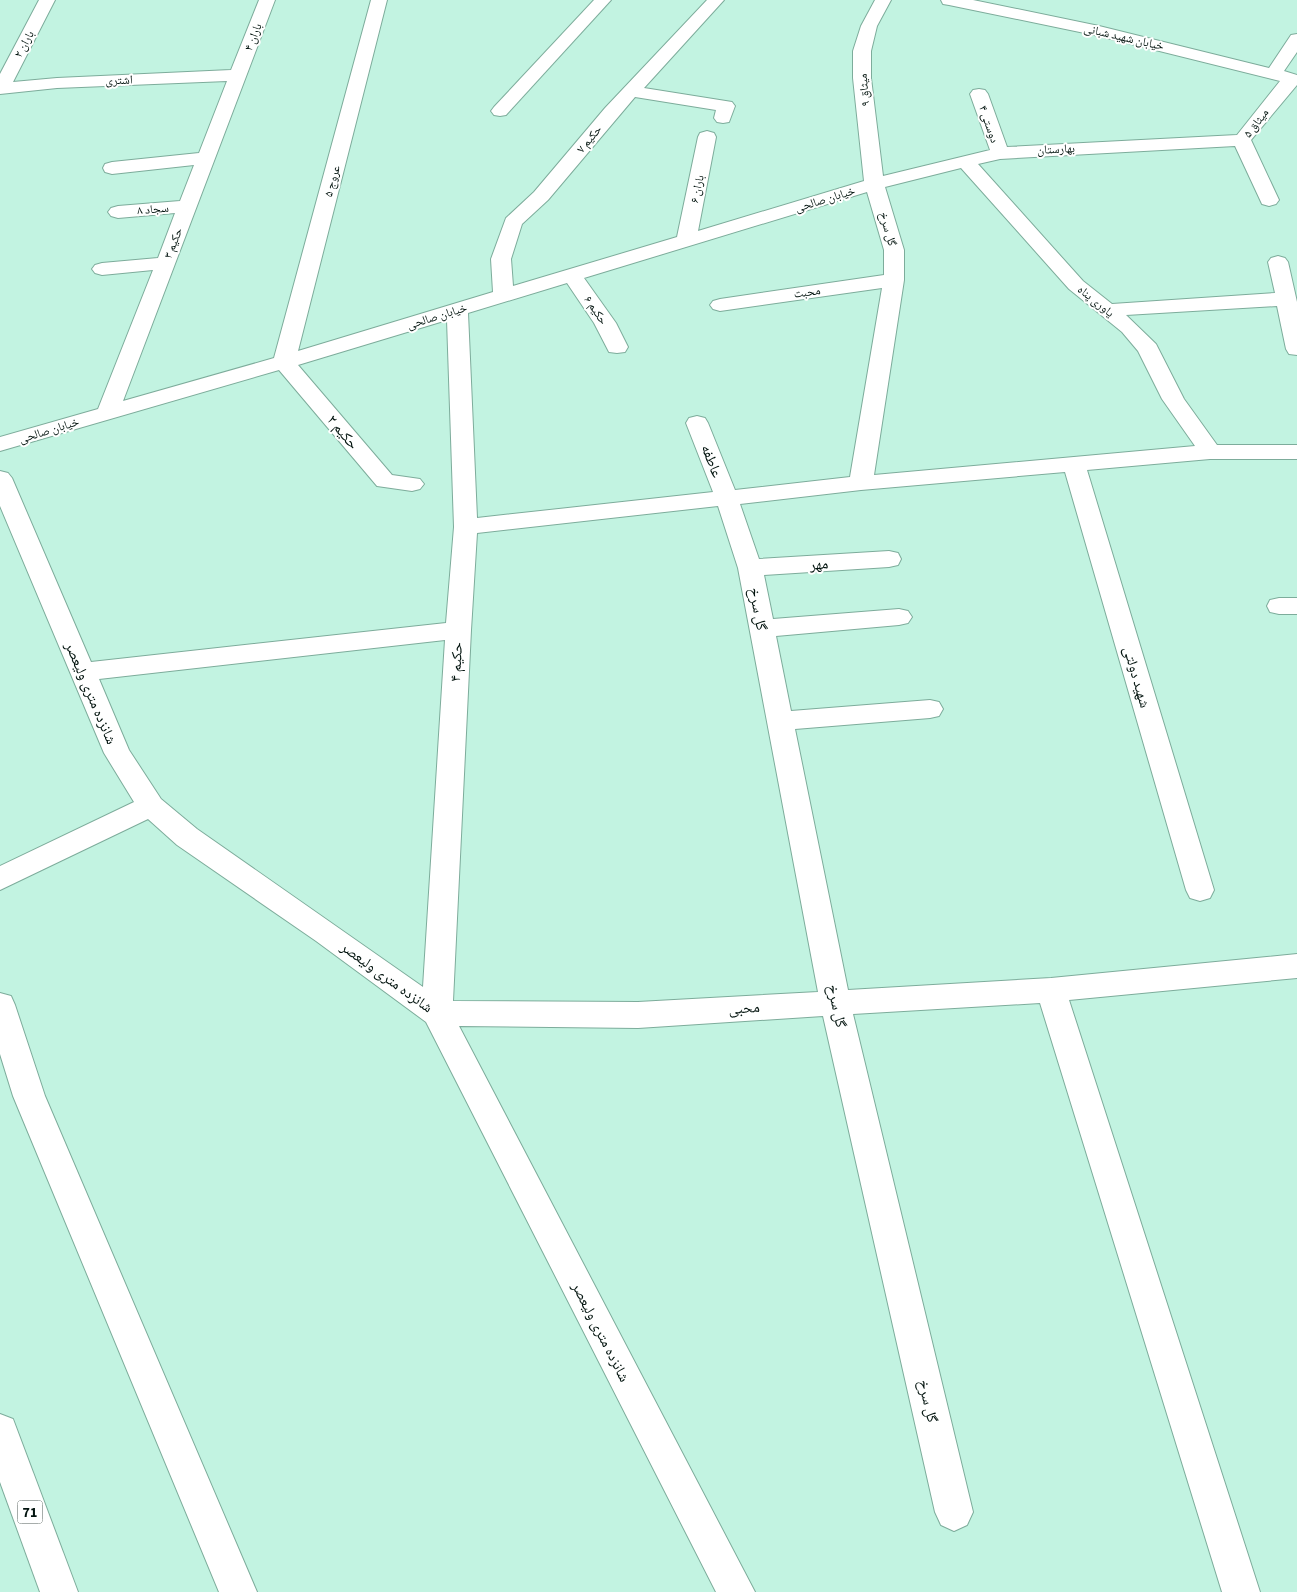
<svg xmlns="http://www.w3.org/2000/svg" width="1297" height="1592" font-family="'Source Sans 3','Noto Naskh Arabic',sans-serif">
	<rect width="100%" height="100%" fill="#c2f3e1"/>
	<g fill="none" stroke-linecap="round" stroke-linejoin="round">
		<defs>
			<g id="minor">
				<path d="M39,0H55L13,82L57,78L231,70L259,0H275L123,401L274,358L371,0H387L298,351L493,292L491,259L506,218L534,192L605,108L707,0H724L644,88L732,102L735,106L729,122L723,123L717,122L714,118L716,110L635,97L548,200L522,224L511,259L513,286L677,237L698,137L700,133L707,131L714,133L716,137L698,231L864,181L853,78V51L861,26L875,0H891L877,26L871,51V78L883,176L990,150L970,94L973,90L979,89L985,90L988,94L1007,147L1237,135L1280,81L1099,36L949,5L943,4L941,0H973L1099,26L1269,68L1291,35L1297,34V52L1284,71L1297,75V85L1251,140L1279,200L1276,204L1269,206L1262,204L1235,146L1000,159L978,164L1083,281L1112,304L1275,293L1268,262L1271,258L1278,256L1285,258L1288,262L1297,302V355L1289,354L1286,349L1277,306L1126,315L1156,344L1184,399L1217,445H1297V459H1210L1087,470L1214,890L1210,898L1200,901L1190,898L1186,890L1065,472L861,490L740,504L759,559L889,551L898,553L901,559L898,565L889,567L764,575L773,619L899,609L908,611L912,617L908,623L899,625L776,636L791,711L930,700L939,702L943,709L939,716L930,718L795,729L848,990L1051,978L1297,954V978L1069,1000L1260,1592H1222L1040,1003L853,1014L973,1512L967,1525L954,1531L941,1525L935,1512L823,1016L638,1028L459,1026L755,1592H716L426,1022L316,941L177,845L148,819L0,890V866L134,802L104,753L0,506V471L8,473L12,478L91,662L446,623L454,527L447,320L298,365L392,475L420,479L424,484L420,489L412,491L377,486L279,370L0,451V437L98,409L153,270L102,275L95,273L92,269L95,265L102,263L158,258L175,213L118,218L111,216L108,212L111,208L118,206L180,201L194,165L112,174L105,172L103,168L105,164L112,162L199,153L227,81L57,88L0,94V74ZM961,168L1069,289L1122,332L1138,351L1162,399L1195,446L874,475L904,280V250L885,187ZM867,192L884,250V275L720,299L713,301L710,305L713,309L720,311L882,288L850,477L735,490L708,423L705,418L697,416L689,418L686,423L713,492L477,518L468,313L567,283L594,323L609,352L617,353L625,352L628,347L616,323L584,278ZM718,506L738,568L818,992L638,1002L453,1001L471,630L477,533ZM445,640L423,987L197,829L161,799L129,750L99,679Z"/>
				<polygon points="594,0 611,0 506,115 500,116 494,115 491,111 494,107"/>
				<polygon points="1279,598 1297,598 1297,614 1279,614 1270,612 1267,606 1270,600"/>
				<polygon points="0,993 11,996 15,1005 45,1096 257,1592 219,1592 13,1096 0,1054"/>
			</g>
			<polygon id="highway" points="0,1414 13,1419 78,1592 40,1592 0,1482"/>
		</defs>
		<use href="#minor" stroke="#7dac9b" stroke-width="2"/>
		<use href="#highway" stroke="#7dac9b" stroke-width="2"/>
		<use href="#minor" fill="#fff" fill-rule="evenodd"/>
		<use href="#highway" fill="#fff" fill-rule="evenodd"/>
	</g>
	<g text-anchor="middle" stroke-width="4" stroke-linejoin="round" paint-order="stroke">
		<g font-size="12" fill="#02130e" stroke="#fff">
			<text transform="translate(253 37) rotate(-69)" y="4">باران ۴</text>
			<text transform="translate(1124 37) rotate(13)" y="4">خیابان شهید شبانی</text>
			<text transform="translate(24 44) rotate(-62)" y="4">باران ۲</text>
			<text transform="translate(119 80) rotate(-2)" y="4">اشتری</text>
			<text transform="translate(864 90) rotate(-95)" y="4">میثاق ۹</text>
			<text transform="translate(1256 123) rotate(-53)" y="4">میثاق ۵</text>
			<text transform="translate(989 124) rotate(71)" y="4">دوستی ۴</text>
			<text transform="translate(589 139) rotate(-50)" y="4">حکیم ۷</text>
			<text transform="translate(1056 149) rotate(-3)" y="4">بهارستان</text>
			<text transform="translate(332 181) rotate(-75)" y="4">عروج ۵</text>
			<text transform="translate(697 189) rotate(-78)" y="4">باران ۶</text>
			<text transform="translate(825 199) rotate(-17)" y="4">خیابان صالحی</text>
			<text transform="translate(153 209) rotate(-5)" y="4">سجاد ۸</text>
			<text transform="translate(888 229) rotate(74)" y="4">گل سرخ</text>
			<text transform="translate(173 243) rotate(-69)" y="4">حکیم ۳</text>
			<text transform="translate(807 292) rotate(-8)" y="4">محبت</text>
			<text transform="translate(1096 301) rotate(39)" y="4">یاوری پناه</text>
			<text transform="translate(596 310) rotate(56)" y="4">حکیم ۶</text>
			<text transform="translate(437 316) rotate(-17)" y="4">خیابان صالحی</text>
			<text transform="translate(49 430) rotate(-17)" y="4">خیابان صالحی</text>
		</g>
		<rect fill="#fff" stroke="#4e5a56" stroke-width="1" x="17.5" y="1500.5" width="25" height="23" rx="4"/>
		<g font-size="14" font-weight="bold" fill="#02130e">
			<text x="30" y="1517">71</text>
		</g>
		<g font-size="15" fill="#02130e" stroke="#fff">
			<text transform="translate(343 432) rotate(50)" y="5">حکیم ۲</text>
			<text transform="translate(712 461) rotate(69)" y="5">عاطفه</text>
			<text transform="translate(819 564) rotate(-4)" y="5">مهر</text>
			<text transform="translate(758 609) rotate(79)" y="5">گل سرخ</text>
			<text transform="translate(456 662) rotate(-87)" y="5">حکیم ۴</text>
			<text transform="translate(1137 677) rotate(74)" y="5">شهید دولتی</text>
			<text transform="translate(91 693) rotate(67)" y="5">شانزده متری ولیعصر</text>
			<text transform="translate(387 977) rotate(36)" y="5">شانزده متری ولیعصر</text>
			<text transform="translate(837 1006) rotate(78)" y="5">گل سرخ</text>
			<text transform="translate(744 1008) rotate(-4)" y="5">محبی</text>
			<text transform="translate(601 1332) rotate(63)" y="5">شانزده متری ولیعصر</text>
			<text transform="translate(928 1401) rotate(77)" y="5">گل سرخ</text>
		</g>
	</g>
</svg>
